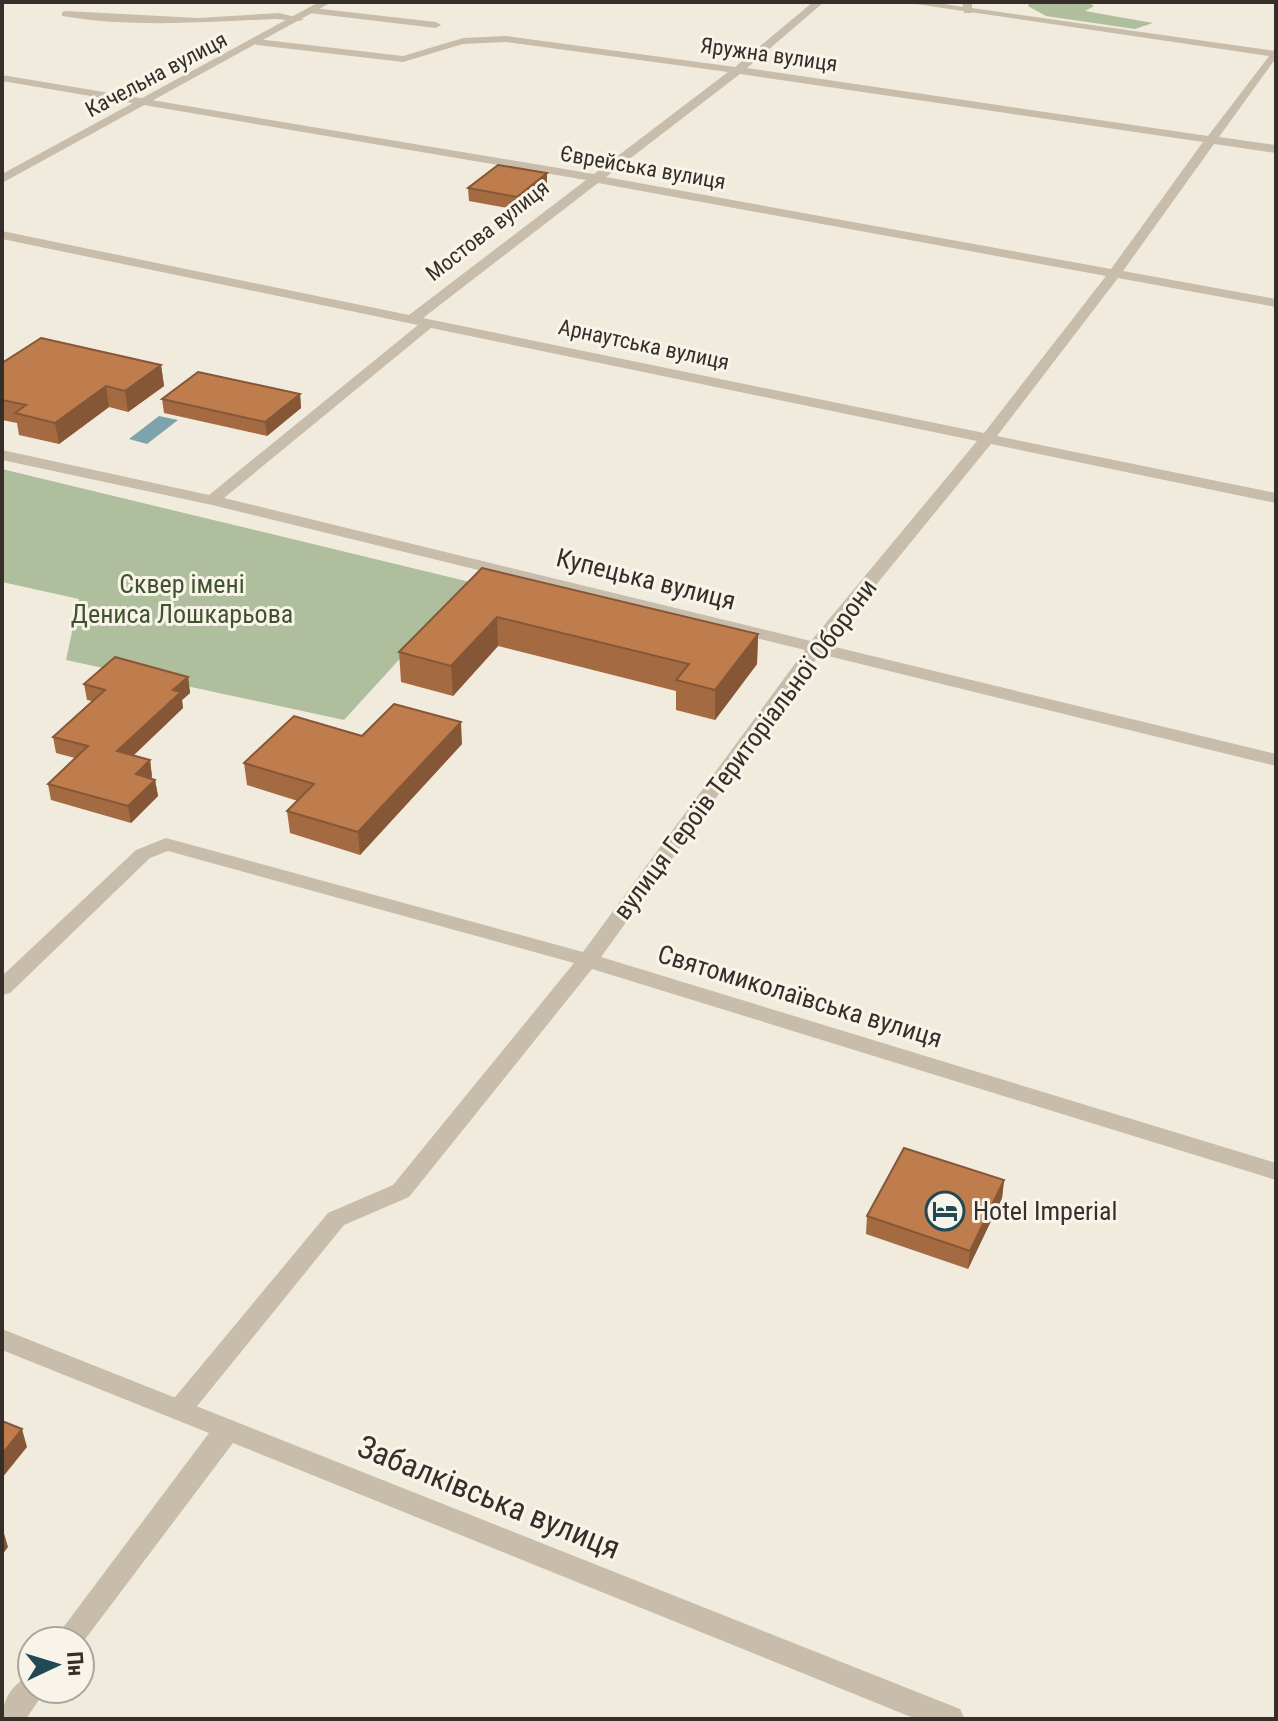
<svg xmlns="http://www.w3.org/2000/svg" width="1278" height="1721" font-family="'Roboto Condensed',sans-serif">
	<rect width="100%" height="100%" fill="#f1ebdd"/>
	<g fill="#afbf9e">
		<polygon points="1030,2 1087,2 1094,6 1085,11 1153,23 1135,29 1046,16 1028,6"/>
		<polygon points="2,469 470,582 344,720 66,660 79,599 2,582"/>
	</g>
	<polygon fill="#7ea3ac" points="159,416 178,420 147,444 129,439"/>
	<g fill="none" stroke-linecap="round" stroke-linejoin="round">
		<polygon fill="#c8bdaa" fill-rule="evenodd" points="962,2 972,2 972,13 964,13"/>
		<polygon fill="#c8bdaa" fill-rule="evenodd" points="336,1210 344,1213 348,1219 344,1225 189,1416 180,1419 171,1416 167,1409 171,1402 328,1213"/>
		<g fill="#c8bdaa" fill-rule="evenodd">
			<path d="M813,2H824L747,68L1208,136L1276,47V58L1219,137L1276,145V153L1214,144L1123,271L1276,299V307L1118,278L997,436L1276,493V503L991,444L827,645L1276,754V766L820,654L601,957L1276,1163V1180L592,969L409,1197L344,1225L336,1228L328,1225L324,1219L328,1213L393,1185L574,963L168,851L150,858L10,993L2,995V976L136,850L166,838L583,952L805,650L212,505L2,460V450L209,495L418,325L2,239V231L409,315L586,180L2,81V75L594,174L728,72L506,42L463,44L403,62L257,45L252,42L257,39L403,56L463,38L506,36L735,67ZM740,74L1203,142L1111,269L606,177ZM598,183L1106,276L984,433L423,318ZM431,328L977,441L811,641L224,498Z"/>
			<polygon points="313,8 436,22 441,25 436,28 309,13 309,9"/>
			<path d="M66,11L198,18L279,13L304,19C296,24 285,19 275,19C205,22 132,28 62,16V12Z"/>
			<polygon points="2,1329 960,1709 965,1719 916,1719 233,1443 80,1646 80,1641 53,1641 209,1433 2,1350"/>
			<path d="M32,1675V1689H46L26,1719H2C2,1700 13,1682 32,1675Z"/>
		</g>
		<g fill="#c8bdaa" fill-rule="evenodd">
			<polygon points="319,2 332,2 2,183 2,174"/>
			<polygon points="902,2 929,2 1276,51 1276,57"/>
		</g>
	</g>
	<g fill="#a46b42">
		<polygon points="547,185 518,210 469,201 468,188"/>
		<polygon points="2,363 161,365 164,386 128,412 109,407 59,444 19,435 17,423 2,420"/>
		<polygon points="300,394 301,408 267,436 164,413 162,399"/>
		<polygon points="482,568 758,634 757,664 715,720 676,710 676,691 498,646 453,696 401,682 399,652"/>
		<polygon points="188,677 190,693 182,700 183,708 133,756 150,760 152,777 151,778 155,780 158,796 131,823 51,800 48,784 75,758 56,753 53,737 92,701 87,700 84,684"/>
		<polygon points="362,736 462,744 360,855 290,833 287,811 298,801 247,785 244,763"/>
		<polygon points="1004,1180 1002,1198 968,1269 866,1234 867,1216"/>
	</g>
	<g fill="#865736">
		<polygon points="547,173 547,185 518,210 517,197"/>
		<polygon points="161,365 164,386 128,412 125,391"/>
		<polygon points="106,386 109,407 59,444 55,423"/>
		<polygon points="300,394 301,408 267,436 265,422"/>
		<polygon points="497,617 498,646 453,696 451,666"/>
		<polygon points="758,634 757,664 715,720 715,690"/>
		<polygon points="188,677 190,693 182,700 183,708 120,768 117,751 173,690"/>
		<polygon points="461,722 462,744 360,855 358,832"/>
		<polygon points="150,760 152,777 138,791 136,774"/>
		<polygon points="155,780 158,796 131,823 128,806"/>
		<polygon points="1004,1180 1002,1198 968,1269 970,1251"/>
		<polygon points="22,1429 27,1447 2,1478 2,1454"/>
		<polygon points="3,1530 8,1547 2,1555 2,1531"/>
	</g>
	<g fill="#bf7c4d" stroke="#865736" stroke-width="2">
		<polygon points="498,165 547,173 517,197 468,188"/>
		<polygon points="41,338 161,365 125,391 106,386 55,423 15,413 26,405 2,400 2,363"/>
		<polygon points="198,372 300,394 265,422 162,399"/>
		<polygon points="482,568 758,634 715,690 676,680 689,664 497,617 451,666 399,652"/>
		<polygon points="115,657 188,677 173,690 181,692 117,751 150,760 136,774 155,780 128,806 48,784 88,746 53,737 105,690 84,684"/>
		<polygon points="394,704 461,722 358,832 287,811 314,784 244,763 294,716 362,736"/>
		<polygon points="904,1148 1004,1180 970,1251 867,1216"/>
		<polygon points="2,1421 22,1429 2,1454"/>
	</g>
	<defs>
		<symbol id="hotel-ring" viewBox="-11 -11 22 22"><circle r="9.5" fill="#f9f4ea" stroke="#214955" stroke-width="1.5"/><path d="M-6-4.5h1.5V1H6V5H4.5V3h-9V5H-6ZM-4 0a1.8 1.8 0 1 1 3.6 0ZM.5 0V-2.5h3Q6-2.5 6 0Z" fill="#214955"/></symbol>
	</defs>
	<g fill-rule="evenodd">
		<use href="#hotel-ring" x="923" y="1189" width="44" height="44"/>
	</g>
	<g text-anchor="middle" stroke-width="6" stroke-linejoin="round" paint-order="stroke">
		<g font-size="22" fill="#362f29" stroke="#f9f4ea">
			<text transform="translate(769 54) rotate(8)" y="8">Яружна вулиця</text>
			<text transform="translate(156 74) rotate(-28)" y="8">Качельна вулиця</text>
			<text transform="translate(643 167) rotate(10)" y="8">Єврейська вулиця</text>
			<text transform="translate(487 230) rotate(-38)" y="8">Мостова вулиця</text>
			<text transform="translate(644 344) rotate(12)" y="8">Арнаутська вулиця</text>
		</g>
		<g font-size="26" fill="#362f29" stroke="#f9f4ea">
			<text transform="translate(646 579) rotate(14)" y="9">Купецька вулиця</text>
			<text transform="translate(745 749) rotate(-53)" y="9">вулиця Героїв Територіальної Оборони</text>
			<text transform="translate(800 996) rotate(17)" y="9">Святомиколаївська вулиця</text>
		</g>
		<g font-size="26" fill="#3f532e" stroke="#f9f4ea">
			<text x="182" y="593">Сквер імені<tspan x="182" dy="30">Дениса Лошкарьова</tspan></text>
		</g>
		<g font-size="26" fill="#362f29" stroke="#f9f4ea" text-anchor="start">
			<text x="973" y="1220">Hotel Imperial</text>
		</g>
		<g font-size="32" fill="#362f29" stroke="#f9f4ea">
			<text transform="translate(489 1497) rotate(22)" y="11">Забалківська вулиця</text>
		</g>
	</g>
	<rect width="1278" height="1721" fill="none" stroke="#362f29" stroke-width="8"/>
	<g transform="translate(56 1665) rotate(86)"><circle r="38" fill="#f9f4ea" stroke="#aba59d" stroke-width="2"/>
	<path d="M0-6L14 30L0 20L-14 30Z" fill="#214955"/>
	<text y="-12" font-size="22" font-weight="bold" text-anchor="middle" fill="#362f29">Пн</text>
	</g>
</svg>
